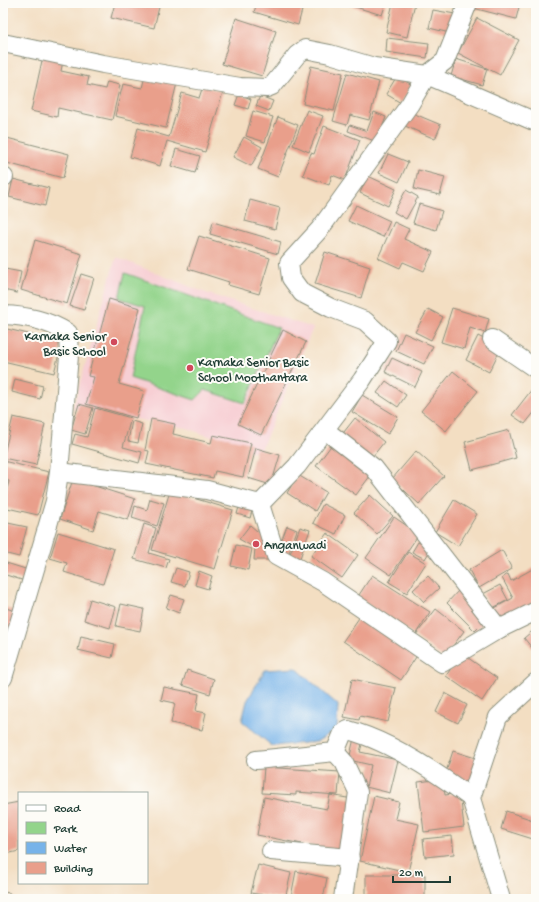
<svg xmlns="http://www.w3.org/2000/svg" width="539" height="902" font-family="'Gochi Hand',sans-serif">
	<rect width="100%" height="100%" fill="#fdfcf7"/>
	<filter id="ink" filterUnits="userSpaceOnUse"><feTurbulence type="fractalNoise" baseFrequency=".025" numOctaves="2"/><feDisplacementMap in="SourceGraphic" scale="8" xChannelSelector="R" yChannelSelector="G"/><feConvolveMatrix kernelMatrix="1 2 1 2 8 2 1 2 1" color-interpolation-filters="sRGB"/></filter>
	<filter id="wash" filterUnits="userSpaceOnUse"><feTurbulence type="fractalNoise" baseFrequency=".012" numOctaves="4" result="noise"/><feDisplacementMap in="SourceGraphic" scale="16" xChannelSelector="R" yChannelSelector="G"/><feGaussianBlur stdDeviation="0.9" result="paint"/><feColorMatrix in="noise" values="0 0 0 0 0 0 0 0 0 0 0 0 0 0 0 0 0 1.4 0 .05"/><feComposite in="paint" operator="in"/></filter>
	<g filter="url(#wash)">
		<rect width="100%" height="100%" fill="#f3dec2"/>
		<polygon fill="#f7cfd4" points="116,257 206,293 313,328 259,454 186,428 73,408"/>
		<polygon fill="#93d48b" stroke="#598860" points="125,273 279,328 245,403 205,390 195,400 130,378 145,306 119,298"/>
		<polygon fill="#77b3e9" stroke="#4b788e" points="296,668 338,705 337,729 316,742 272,746 242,721 247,701 265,670"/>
		<g id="blocks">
			<g fill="#e99f8b">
				<polygon points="115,3 160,3 154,28 111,18"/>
				<polygon points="257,3 304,3 298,25 254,12"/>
				<polygon points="342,3 386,3 382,15"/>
				<polygon points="393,3 415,3 407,37 386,32"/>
				<polygon points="475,3 520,3 516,19 473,8"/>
				<polygon points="433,10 455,14 450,33 429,28"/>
				<polygon points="236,18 276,31 262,76 222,64"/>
				<polygon points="477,18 519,40 500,75 458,53"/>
				<polygon points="387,38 429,43 427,58 386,52"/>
				<polygon points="43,56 63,61 61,71 89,77 87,85 105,89 107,82 120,85 112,120 58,108 57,117 31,111"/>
				<polygon points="456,59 487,69 482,85 451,76"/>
				<polygon points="311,66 343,73 334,111 303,104"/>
				<polygon points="347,73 379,82 369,120 350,115 347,125 333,121"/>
				<polygon points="145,76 177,83 166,128 115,116 123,84 142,88"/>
				<polygon points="397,76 412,85 401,103 386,94"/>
				<polygon points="203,86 223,92 205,152 167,141 160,166 130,157 138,128 169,137 182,93 199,98"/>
				<polygon points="239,94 251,99 248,109 235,105"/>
				<polygon points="260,96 273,101 269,111 256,106"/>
				<polygon points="307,110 323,116 309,152 293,145"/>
				<polygon points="253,111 273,117 265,142 246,136"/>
				<polygon points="374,112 386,117 377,142 348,131 350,125 367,131"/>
				<polygon points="410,112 441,125 435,139 405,126"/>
				<polygon points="278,117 298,125 278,177 258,169"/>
				<polygon points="324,126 360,140 345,180 332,175 329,185 303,175 311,153 314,154"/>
				<polygon points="3,137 69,154 63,178 3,162 6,149 3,149"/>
				<polygon points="244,137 262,147 251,166 233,157"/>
				<polygon points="176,149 200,156 195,173 171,166"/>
				<polygon points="388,154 408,162 399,182 379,173"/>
				<polygon points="418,170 445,177 440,195 414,189"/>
				<polygon points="368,176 396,189 388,206 360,193"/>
				<polygon points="13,179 49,188 45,206 9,197"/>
				<polygon points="406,190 418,197 406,219 394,212"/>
				<polygon points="250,200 280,208 275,229 245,221"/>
				<polygon points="419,204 442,211 436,230 413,223"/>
				<polygon points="356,205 390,221 383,237 348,221"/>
				<polygon points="213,222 281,242 278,254 210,234"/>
				<polygon points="394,222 409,229 404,239 433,252 424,271 403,262 400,268 378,258"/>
				<polygon points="199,236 270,258 259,294 228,285 229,282 188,269"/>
				<polygon points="35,240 82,254 67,304 21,290"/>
				<polygon points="325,252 370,267 361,298 315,284"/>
				<polygon points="5,269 21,272 17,293 3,290"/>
				<polygon points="81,274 94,278 84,310 70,306"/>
				<polygon points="109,299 140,308 119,384 144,391 136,418 86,404 94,377 88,376"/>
				<polygon points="452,308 489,319 485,333 470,328 464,349 441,342"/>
				<polygon points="428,309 443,317 431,340 415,332"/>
				<polygon points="3,328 62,342 54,373 3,361"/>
				<polygon points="283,330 306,342 261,435 238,424"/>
				<polygon points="404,333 433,346 424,364 396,351"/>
				<polygon points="478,336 501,348 489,372 466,360"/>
				<polygon points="392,358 422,372 415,387 385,372"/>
				<polygon points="453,371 478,391 446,431 421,411"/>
				<polygon points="15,379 43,386 40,399 12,392"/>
				<polygon points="386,381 406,395 398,407 377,393"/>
				<polygon points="536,384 536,410 525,424 512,415"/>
				<polygon points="362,395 398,417 388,434 352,412"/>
				<polygon points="79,404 93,408 85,434 71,430"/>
				<polygon points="95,408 131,418 123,447 142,452 139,463 72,444 75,434 87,437"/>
				<polygon points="13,417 45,424 36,465 3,458"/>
				<polygon points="355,418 384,442 369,461 340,437"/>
				<polygon points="151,419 175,424 173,434 211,443 213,435 251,443 243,477 215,471 213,478 146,464 149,451 145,450"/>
				<polygon points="132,421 142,424 138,443 128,441"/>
				<polygon points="509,430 516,458 472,470 465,442"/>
				<polygon points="333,443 373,472 356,495 316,466"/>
				<polygon points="256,448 280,455 271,485 248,478"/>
				<polygon points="416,451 444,476 419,504 392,479"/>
				<polygon points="3,461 49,472 38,515 3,507 9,481 3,479"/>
				<polygon points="298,475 326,492 315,511 287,493"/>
				<polygon points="73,479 135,499 128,520 99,511 93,530 60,519"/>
				<polygon points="170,491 233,510 215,569 152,550"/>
				<polygon points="370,495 393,516 377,534 354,513"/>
				<polygon points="150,499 164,503 157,526 132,518 135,506 147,510"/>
				<polygon points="241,500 254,504 250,518 237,514"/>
				<polygon points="454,500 477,514 458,546 435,532"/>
				<polygon points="323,504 345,515 336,534 313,523"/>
				<polygon points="394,517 419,534 391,575 366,558"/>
				<polygon points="3,522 27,527 19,557 3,553"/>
				<polygon points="144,524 156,528 149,553 169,559 166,568 134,559"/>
				<polygon points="250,525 264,537 270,560 254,560 255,548 239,539"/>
				<polygon points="287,526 297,530 287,558 276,554"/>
				<polygon points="300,527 310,530 300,558 290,554"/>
				<polygon points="58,532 114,549 103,584 64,572 67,563 50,558"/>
				<polygon points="327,533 358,555 342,578 311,556"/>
				<polygon points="418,542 431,549 425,559 412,552"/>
				<polygon points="236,545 252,549 248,570 231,566"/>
				<polygon points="502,550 512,569 479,588 469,570"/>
				<polygon points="408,552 426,563 407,593 389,582"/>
				<polygon points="3,562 32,571 28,582 3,574"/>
				<polygon points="536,567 536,604 498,624 491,610 513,598 502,578 508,574 511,581"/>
				<polygon points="176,568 189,572 185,586 171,582"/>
				<polygon points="199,571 212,576 208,589 195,585"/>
				<polygon points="372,575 430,612 415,635 357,598"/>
				<polygon points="428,576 439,588 424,602 413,590"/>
				<polygon points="500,585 508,600 491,609 483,594"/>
				<polygon points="459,590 488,618 475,631 447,603"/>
				<polygon points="171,595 184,599 179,613 166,608"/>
				<polygon points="90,599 116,607 110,628 84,620"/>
				<polygon points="121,604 144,609 140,631 116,626"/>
				<polygon points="3,607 18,612 10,636 3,634"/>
				<polygon points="436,609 464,631 444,658 415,636"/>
				<polygon points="361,615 418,654 401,680 343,641"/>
				<polygon points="536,628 536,653 524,638"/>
				<polygon points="81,636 115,644 112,658 78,650"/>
				<polygon points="461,653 497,678 482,701 446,676"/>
				<polygon points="187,670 214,679 210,694 182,685"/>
				<polygon points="352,679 396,688 388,722 360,716 359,720 344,717"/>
				<polygon points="164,687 199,694 196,711 206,713 202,730 171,723 175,703 161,700"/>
				<polygon points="445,693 467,705 458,723 436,712"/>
				<polygon points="354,738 363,740 360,752 398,760 390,793 366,787 371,765 349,760"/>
				<polygon points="453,751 482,760 475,784 445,775"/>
				<polygon points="264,767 340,772 338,795 296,792 296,795 262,793"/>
				<polygon points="443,779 445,795 460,793 464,827 424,832 418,782"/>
				<polygon points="330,795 353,799 342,852 257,835 264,797 327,809"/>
				<polygon points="374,796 399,802 395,819 419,824 408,872 360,861"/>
				<polygon points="19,802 19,851 6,854 3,838 3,805"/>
				<polygon points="506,811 536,821 536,840 501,829"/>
				<polygon points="452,836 454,854 425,857 423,839"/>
				<polygon points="258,865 291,873 285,899 251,893"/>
				<polygon points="296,871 327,878 323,899 301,899 291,897"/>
				<rect x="366" y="875" width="59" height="24"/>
				<polygon points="3,892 10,893 8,899 3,899"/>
			</g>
		</g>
	</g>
	<g filter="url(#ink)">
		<use href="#blocks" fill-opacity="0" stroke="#898e7b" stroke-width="1"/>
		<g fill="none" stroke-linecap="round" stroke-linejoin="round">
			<defs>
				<g id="street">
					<polyline points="468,3 445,61 427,75 536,122"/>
					<polyline points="3,43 103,64 240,87 267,88 272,86 297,55 305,49 330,54 374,67 427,75 410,104 320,229 289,263 291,278 302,293 331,308 365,321 387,341 362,380 297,466 260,504 207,490 59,472"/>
					<polyline points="3,177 4,177"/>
					<path d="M3,315C27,316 47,320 68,333L69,356L59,472L55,501L3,678"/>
					<polyline points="492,339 536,369"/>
					<polyline points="325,430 374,468 499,629"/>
					<polyline points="260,504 276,556 323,582 442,663 499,629 536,611"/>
					<polyline points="335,752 344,762 358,792 343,899"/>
					<path d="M256,760L335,752L343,733L348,730C389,741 436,772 471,798"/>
					<polyline points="271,851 350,858"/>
					<polyline points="501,899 471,798 498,717 536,682"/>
				</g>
			</defs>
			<use href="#street" stroke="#898e7b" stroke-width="20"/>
			<use href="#street" stroke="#fff" stroke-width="18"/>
		</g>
	</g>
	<g fill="#d1495b" stroke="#fdfcf7" stroke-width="1.5">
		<circle cx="114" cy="342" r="4"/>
		<circle cx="190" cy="368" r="4"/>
		<circle cx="256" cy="544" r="4"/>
	</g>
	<g text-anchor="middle" stroke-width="4" stroke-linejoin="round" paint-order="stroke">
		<g font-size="13" fill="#1f3d34" stroke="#fdfcf7" text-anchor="start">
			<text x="106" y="340" text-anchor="end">Karnaka Senior<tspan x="106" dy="15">Basic School</tspan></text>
			<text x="198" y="366">Karnaka Senior Basic<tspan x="198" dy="15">School Moothantara</tspan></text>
			<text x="264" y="549">Anganwadi</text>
		</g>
	</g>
	<rect width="539" height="902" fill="none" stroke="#fdfcf7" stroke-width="16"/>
	<rect x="18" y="792" width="130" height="92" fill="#fdfcf7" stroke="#a4b0a9"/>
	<rect x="26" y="805" width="20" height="6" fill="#ffffff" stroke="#a4b0a9"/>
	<text x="54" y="812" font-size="12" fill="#1f3d34">Road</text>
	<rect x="26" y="822" width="20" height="12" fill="#93d48b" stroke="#a4b0a9"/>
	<text x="54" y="832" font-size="12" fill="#1f3d34">Park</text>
	<rect x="26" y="842" width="20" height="12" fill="#77b3e9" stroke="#a4b0a9"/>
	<text x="54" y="852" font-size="12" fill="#1f3d34">Water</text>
	<rect x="26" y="862" width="20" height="12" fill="#e99f8b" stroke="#a4b0a9"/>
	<text x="54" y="872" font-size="12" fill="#1f3d34">Building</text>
	<path d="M393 876v6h57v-6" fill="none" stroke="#1f3d34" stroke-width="2"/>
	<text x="399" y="876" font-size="12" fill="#1f3d34" stroke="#fdfcf7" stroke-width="3" paint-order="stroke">20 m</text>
</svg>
